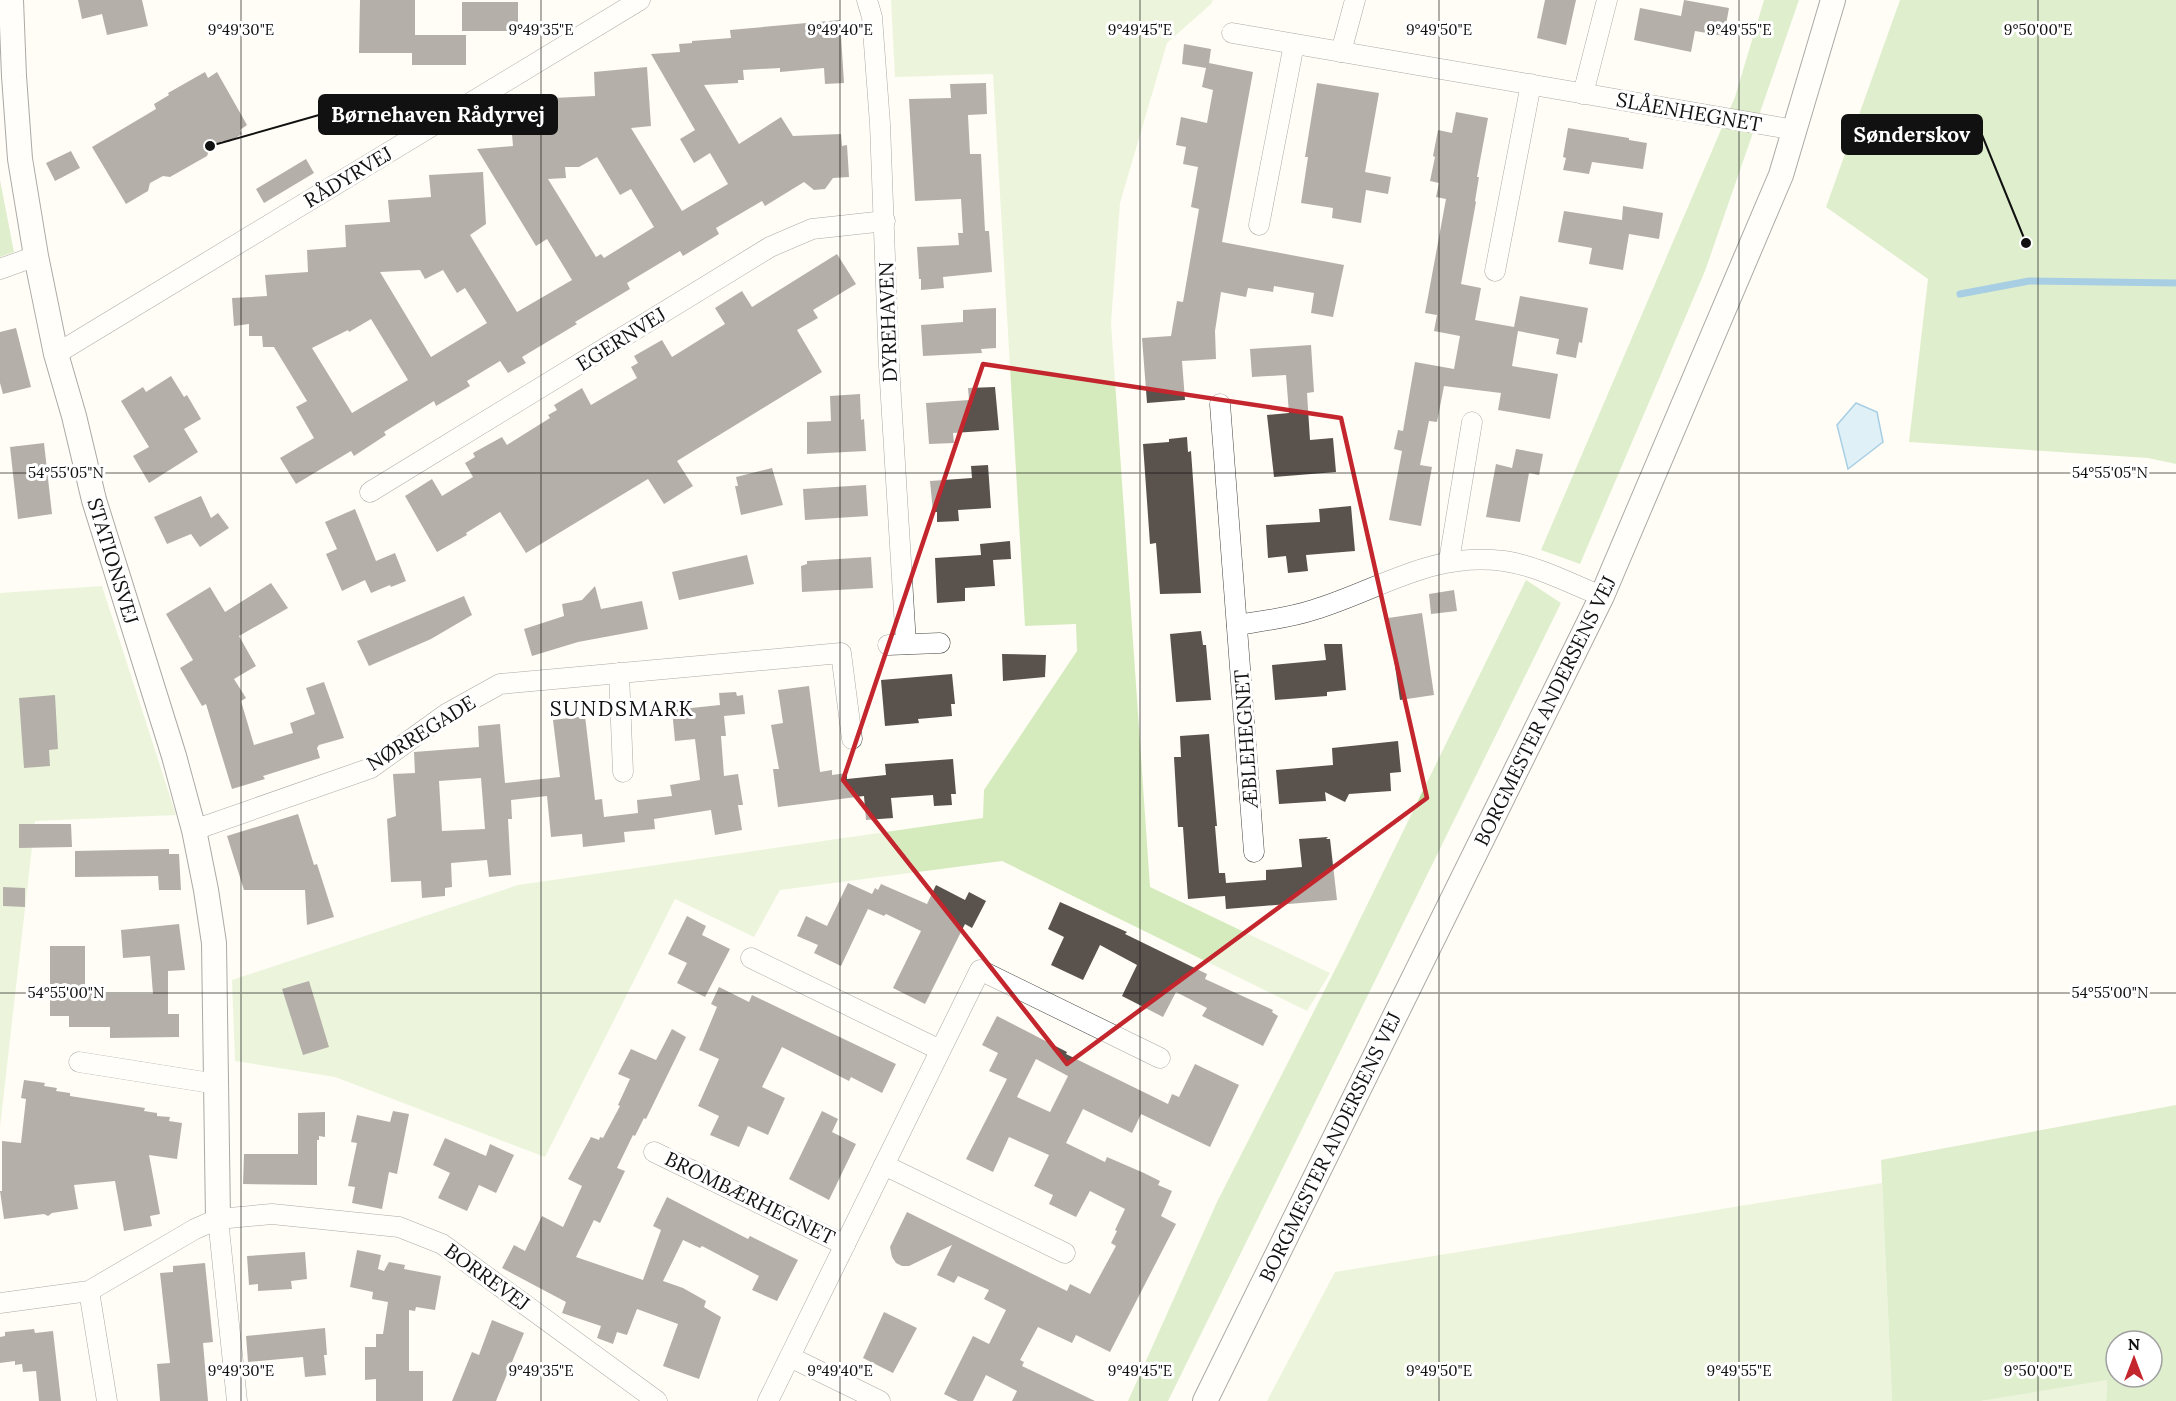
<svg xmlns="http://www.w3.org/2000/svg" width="2176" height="1401" font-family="Lora,serif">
	<rect width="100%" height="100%" fill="#fffdf5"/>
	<g fill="#d5ebbd">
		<polygon points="891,0 1213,0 1211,4 1167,43 1120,203 1111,323 1150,887 1330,973 1307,1011 1002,861 780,890 754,937 675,899 545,1157 335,1077 235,1061 232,980 518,885 983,818 984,790 1077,651 1076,624 1025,626 993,74 895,77"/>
		<polygon points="102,586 176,815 35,821 0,1127 0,593"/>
		<polygon points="1882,1183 1892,1401 1267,1401 1335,1272"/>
		<polygon points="2107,1379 2106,1401 1981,1401"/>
	</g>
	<g fill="#b9dc9c" fill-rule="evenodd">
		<polygon points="1764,0 1799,0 1705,271 1580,564 1541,550 1735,97"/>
		<polygon points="1900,0 2176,0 2176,464 2148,458 1909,442 1928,279 1826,207"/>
		<polygon points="0,180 14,252 0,257"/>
		<polygon points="1526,580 1561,603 1168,1401 1128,1401 1217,1202 1345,950"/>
		<path d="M2176,1105V1401H2106L2107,1380L1981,1401H1892L1881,1160ZM2116,1341H2152V1377H2116Z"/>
	</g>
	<polygon fill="#b9e0f7" stroke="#3f96cf" stroke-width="1.5" points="1856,403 1877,412 1883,442 1848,469 1837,425"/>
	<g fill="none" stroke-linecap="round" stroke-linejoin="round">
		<polyline stroke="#3f96cf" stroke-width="7" points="1960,294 2029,281 2176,283"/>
	</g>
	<g fill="#5a524d" fill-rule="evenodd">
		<polygon points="78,0 142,0 148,26 107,35 102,14 82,19"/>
		<polygon points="360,0 415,0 415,35 466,35 466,65 412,65 412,53 359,53"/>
		<polygon points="1545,0 1576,0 1566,45 1537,38"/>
		<polygon points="1684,0 1729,8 1724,36 1695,31 1691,52 1634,40 1640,8 1681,16"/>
		<rect x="462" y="2" width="56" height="29"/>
		<path d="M840,20L844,83L825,84L824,68L780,72V68L743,70L744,80H738V83L704,85L739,144L781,117L793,136L841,134L842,146L847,145L849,177L833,178L825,189L814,190L804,182L765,206L762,201L716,228L719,234L683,256L680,251L627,283L630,289L575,322L577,324L522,357L526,363L508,373L500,361L467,381L470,386L436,406L434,401L384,432L386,435L354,456L351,451L296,484L280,458L314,438L296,407L307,401L274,347H263L262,336H249V324L234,326L232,298L267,296L265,275L308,272L307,250L346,247L345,225L390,222L388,200L431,197L429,175L483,172L486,224L470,235L517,312L572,280L547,239L536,246L477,149L513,146L511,123L554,120L553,98L595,96L594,72L647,67L651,126L631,128L682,211L728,184L710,153L694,163L680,139L695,130L651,54L680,52L679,44L692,43V41L731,38L730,30ZM597,157L620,195L631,189L654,227L604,258L601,254L596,257L548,179L566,178L565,167H579ZM420,270L425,279L443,270L457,293L465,288L487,323L431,357L380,272ZM371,319L408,380L352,413L312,348L348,330L349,332Z"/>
		<polygon points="1184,44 1211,49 1209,63 1253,72 1222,242 1344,265 1333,317 1311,313 1314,293 1274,286 1273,292 1248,288 1246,297 1221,292 1215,331 1216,359 1182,361 1185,400 1147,403 1142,338 1171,336 1177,301 1183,302 1199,209 1191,207 1198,167 1183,164 1186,147 1176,145 1181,117 1207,123 1213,90 1202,87 1206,68 1182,64"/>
		<polygon points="205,72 208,78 217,72 247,125 240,130 242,134 229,142 222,141 210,148 207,156 170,177 163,176 150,183 148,191 126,204 92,147 156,109 154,104 169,95 168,93"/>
		<polygon points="986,83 987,114 968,115 970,154 981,154 985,231 989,231 992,272 943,277 944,288 921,290 921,279 919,279 917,247 959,245 958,233 963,233 961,199 915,201 909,99 951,98 950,84"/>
		<polygon points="1317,83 1379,93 1365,172 1391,177 1388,194 1366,190 1361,223 1332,218 1333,208 1301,203 1308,157 1305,157"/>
		<polygon points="1456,112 1488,118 1477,177 1479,177 1475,201 1476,202 1461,284 1481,288 1475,320 1514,327 1520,296 1588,308 1582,343 1579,342 1576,358 1556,354 1559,339 1518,331 1512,366 1558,374 1550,419 1498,410 1501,393 1444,386 1437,422 1429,421 1420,465 1432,467 1421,526 1389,520 1402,451 1394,449 1398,430 1403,431 1415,362 1454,369 1460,336 1434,331 1437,315 1425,313 1446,199 1436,197 1439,183 1430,181 1435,157 1433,156 1438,130 1452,133"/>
		<polygon points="1568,128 1629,138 1629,140 1647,143 1643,169 1592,162 1589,174 1563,170 1566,158 1563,157"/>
		<polygon points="71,151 80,168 55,181 46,163"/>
		<polygon points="306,159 314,173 264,203 256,189"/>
		<polygon points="1623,206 1663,213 1659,239 1629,234 1623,270 1589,264 1592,248 1558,242 1564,211 1622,220"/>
		<polygon points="837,254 856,284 813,310 818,318 797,330 822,372 677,461 693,486 664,504 648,479 526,553 500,512 466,533 467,535 437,552 405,496 432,479 442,496 473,477 465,463 475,457 473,453 502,437 507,445 550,418 548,415 557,410 554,405 582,388 591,405 637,378 631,367 638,363 634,356 662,340 672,357 725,324 715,308 742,291 752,307"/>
		<polygon points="996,308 996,348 981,349 982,353 923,356 921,325 963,322 963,310"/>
		<polygon points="16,328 31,387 3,394 0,383 0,332"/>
		<polygon points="1311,345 1314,392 1307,393 1310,440 1333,438 1336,472 1274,477 1267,415 1289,413 1286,375 1252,377 1250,349"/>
		<polygon points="171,376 184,397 187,395 201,419 184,429 198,452 149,483 133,456 149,447 121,401 143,387 146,392"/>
		<polygon points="995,387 999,430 953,433 954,443 929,444 926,403 969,400 968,388"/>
		<polygon points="860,394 861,420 864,419 866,451 807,454 807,422 831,421 830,396"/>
		<polygon points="1187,437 1188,452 1191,451 1201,593 1160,594 1156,543 1150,544 1143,444 1169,442 1169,439"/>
		<polygon points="44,443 52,514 18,519 10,447"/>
		<polygon points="1516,449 1543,454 1539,475 1529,473 1520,522 1486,517 1496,464 1512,468"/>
		<polygon points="988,465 991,508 958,510 959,521 937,522 937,512 933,512 930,481 972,478 971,466"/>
		<polygon points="772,468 783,505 741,515 735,486 738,486 736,477"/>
		<polygon points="866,485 868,516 805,520 803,489"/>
		<polygon points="201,496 211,518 218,513 229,528 200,547 191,534 167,544 154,517"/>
		<polygon points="1351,506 1355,551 1306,555 1308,571 1288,573 1286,556 1268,558 1266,525 1320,522 1319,509"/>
		<polygon points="355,509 376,561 395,553 406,581 391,587 390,585 371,593 365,580 342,591 326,554 337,549 325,522"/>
		<polygon points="1010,541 1011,559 993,560 995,586 965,588 965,601 937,603 935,558 981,555 980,544"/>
		<polygon points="747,555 754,584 679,600 672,572"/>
		<polygon points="871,557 873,588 802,592 801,566 807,564 807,561"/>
		<polygon points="271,583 288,608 239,636 256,666 234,679 246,698 241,701 254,745 293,733 290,723 315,714 306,688 324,682 344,738 319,745 317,748 320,758 263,776 265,779 232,789 206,704 202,706 180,668 193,660 166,614 210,587 225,612"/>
		<polygon points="595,586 601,609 642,601 648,629 578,642 532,656 524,629 564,616 562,604 582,600"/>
		<polygon points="1454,590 1457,611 1431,614 1429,594"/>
		<polygon points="464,596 472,615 431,639 369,666 357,641"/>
		<polygon points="1422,613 1434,695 1400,700 1388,618"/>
		<polygon points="1201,631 1203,645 1206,645 1211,700 1176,702 1170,634"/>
		<polygon points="1324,644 1342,644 1346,690 1327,692 1327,696 1275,700 1272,665 1326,660"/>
		<polygon points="1002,654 1046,655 1045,677 1003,681"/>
		<polygon points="952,674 955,704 951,704 952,716 918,719 919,723 885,726 881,680"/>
		<polygon points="809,686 820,772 832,770 832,775 847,773 847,779 886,775 885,764 953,759 956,794 951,794 952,805 934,806 933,795 891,798 893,818 866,820 864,796 778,807 773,769 779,769 771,725 783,723 778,690"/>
		<path d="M736,692L737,696L743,695L745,714L724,716L726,736H721L724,776L738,774L743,805H738L742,830L715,835L711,810L654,819L655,829L624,832L625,842L583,847L582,834L551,837L547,796L511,800L512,819H508L511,875L489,877L487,860L451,863L452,887L445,888V896L422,898L421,881L391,882L387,819L396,816L393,774L415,773L414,752L479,747L478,726L500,724L505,783L560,777L553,720L585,716L595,800L602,799L604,817L638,813L637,800L672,796L670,785L700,780L695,739L675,741L672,710L720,705L719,693ZM481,778L485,829L442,831L439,781Z"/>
		<polygon points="55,695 58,749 49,750 50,766 24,768 19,698"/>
		<polygon points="1209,734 1217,826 1215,826 1219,873 1225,873 1226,883 1266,880 1266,870 1302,867 1299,839 1328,837 1326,839 1330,839 1337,900 1226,909 1225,896 1188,899 1183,827 1178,827 1174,757 1181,757 1180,736"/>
		<polygon points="1398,741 1401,772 1390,773 1391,791 1349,794 1345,802 1325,792 1326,801 1279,804 1276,770 1333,765 1332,748"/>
		<polygon points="298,814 314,865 317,864 334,917 307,925 305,890 244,890 227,836"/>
		<polygon points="19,824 71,824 72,847 19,848"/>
		<polygon points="169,849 169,854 179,854 181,890 159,890 158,876 75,877 75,851"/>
		<polygon points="848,883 872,894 875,888 878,890 881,884 927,904 936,885 965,900 969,892 986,901 972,928 965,924 925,1004 893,988 921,931 886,914 884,916 868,909 841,966 814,953 818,945 797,936 806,916 827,926"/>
		<polygon points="3,887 25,888 25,907 3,906"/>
		<polygon points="1060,902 1127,932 1125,934 1207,974 1205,979 1273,1010 1272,1012 1278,1016 1263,1046 1202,1016 1207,1008 1176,992 1163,1017 1122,996 1137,965 1100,945 1083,980 1051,965 1064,937 1048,929"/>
		<polygon points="687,916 706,926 702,935 730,949 705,997 677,983 687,963 668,954"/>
		<polygon points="179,924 185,970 168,971 168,1014 179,1014 179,1037 110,1038 110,1027 69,1027 69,1016 50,1016 50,946 85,946 85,994 153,994 150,956 123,958 121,930"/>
		<polygon points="309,981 329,1047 303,1055 282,989"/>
		<polygon points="719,987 749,1002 752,995 896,1064 882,1093 851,1077 849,1081 782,1047 762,1087 785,1098 768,1135 748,1126 739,1147 710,1135 719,1116 698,1106 719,1059 699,1050 717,1007 711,1004"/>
		<path d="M997,1016L1067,1052L1066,1054L1168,1104L1172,1094L1179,1097L1195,1064L1239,1085L1210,1147L1141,1114L1132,1133L1083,1109L1066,1143L1105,1162L1107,1157L1144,1173L1160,1181L1158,1185L1172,1191L1161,1216L1176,1224L1110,1352L1076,1335L1072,1343L1038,1327L1020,1360L1024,1362L1022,1366L1095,1401H1012L1017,1391L986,1375L973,1401H958L944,1394L973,1336L989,1344L1006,1310L984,1299L989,1290L958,1276L954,1283L937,1275L952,1245L909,1266H902L896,1263L892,1257L890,1247L907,1212L1067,1291L1070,1284L1090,1294L1116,1246L1111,1243L1117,1231L1115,1230L1125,1209L1090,1191L1076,1217L1049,1204L1053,1195L1034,1186L1049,1155L1009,1137L993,1172L966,1159L1007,1079L989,1071L998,1053L982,1045ZM1036,1059L1068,1076L1050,1112L1017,1097Z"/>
		<polygon points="672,1029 686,1037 646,1119 644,1118 635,1136 633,1135 617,1168 625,1171 600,1223 594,1220 576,1257 643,1280 661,1230 653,1226 667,1197 748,1239 750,1236 798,1260 777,1301 752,1290 759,1276 702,1246 700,1248 683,1240 663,1281 683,1288 706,1301 704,1307 721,1317 699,1379 663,1366 678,1324 637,1309 627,1335 617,1332 613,1344 597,1338 601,1326 562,1313 566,1302 502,1268 514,1245 525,1251 542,1216 563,1227 582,1186 568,1179 591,1137 599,1140 600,1137 603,1138 620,1106 618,1105 630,1079 618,1074 631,1049 656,1060"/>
		<polygon points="24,1080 45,1083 44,1086 57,1088 56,1091 70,1093 70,1096 145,1108 144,1111 157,1113 157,1116 170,1117 169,1121 182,1123 177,1159 149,1155 160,1214 150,1216 152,1226 124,1231 115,1181 74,1185 78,1209 52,1213 48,1216 44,1214 4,1219 0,1191 2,1191 2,1141 21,1143 26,1099 21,1098"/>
		<polygon points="393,1111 409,1114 397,1174 389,1172 382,1209 352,1203 355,1187 348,1186 357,1143 351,1142 357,1115 390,1122"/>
		<polygon points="822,1111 838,1119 832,1132 856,1144 829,1200 789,1179"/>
		<polygon points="325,1112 325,1137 319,1136 319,1140 317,1140 317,1185 243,1184 244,1154 298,1154 298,1113"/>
		<polygon points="445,1138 486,1156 490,1144 514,1155 496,1193 479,1185 467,1211 438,1198 450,1173 433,1165"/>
		<polygon points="357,1250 381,1255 378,1269 384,1271 389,1262 405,1265 404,1269 441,1276 435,1310 416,1307 415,1311 409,1310 409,1371 423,1371 423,1401 376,1401 376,1379 365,1380 365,1347 376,1347 376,1334 383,1334 388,1302 372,1299 373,1292 350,1287"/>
		<polygon points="305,1252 307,1279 291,1281 292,1289 258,1291 258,1284 249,1285 247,1256"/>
		<polygon points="205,1263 213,1342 203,1343 208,1401 160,1401 157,1364 170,1363 160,1273 173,1272 173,1266"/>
		<polygon points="884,1312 917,1328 893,1373 863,1358"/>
		<polygon points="492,1320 524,1333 496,1401 452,1401 472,1352 479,1355"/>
		<polygon points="325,1328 327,1355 324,1355 326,1375 305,1377 303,1357 248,1362 246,1336"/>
		<polygon points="34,1329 35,1333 53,1331 61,1401 39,1401 36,1371 23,1372 22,1364 15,1365 15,1361 0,1363 0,1337 5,1336 5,1332"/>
	</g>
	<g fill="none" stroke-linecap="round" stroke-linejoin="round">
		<defs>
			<g id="minor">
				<polyline points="867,0 872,17 880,124 889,365 906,644"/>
				<polyline points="1232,33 1795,130"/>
				<polyline points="1341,52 1355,0"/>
				<polyline points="1583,94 1607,0"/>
				<polyline points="1259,225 1294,44"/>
				<polyline points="0,269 36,256"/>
				<polyline points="1495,271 1531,84"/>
				<polyline points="56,354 640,0"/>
				<polyline points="1220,404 1254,852"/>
				<polyline points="370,492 770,247 812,229 885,221"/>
				<polyline points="1449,561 1472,422"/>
				<path d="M1237,625C1262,621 1289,618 1313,610C1379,590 1432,551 1504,561C1538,566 1571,584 1602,596"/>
				<polyline points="888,645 940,643"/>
				<polyline points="619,673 623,772"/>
				<polyline points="194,830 371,768 446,714 500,684 841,653 852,739"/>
				<polyline points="751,958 940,1050"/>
				<polyline points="79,1062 217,1084"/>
				<polyline points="654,1152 845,1245"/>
				<polyline points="884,1165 1065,1253"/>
				<polyline points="218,1219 237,1401"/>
				<polyline points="89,1291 107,1401"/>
				<polyline points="0,1303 89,1291 195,1229 218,1219 272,1214 399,1227 442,1244 657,1401"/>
				<polyline points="790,1357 880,1401"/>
				<polyline points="768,1401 980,970 1160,1058"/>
			</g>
			<g id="tertiary">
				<polyline points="11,0 14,76 20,159 36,256 56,354 74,416 94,500 174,756 194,830 206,890 214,943 218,1219"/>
				<polyline points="1205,1401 1602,596 1781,175 1833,0"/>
			</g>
		</defs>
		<use href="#minor" stroke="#444" stroke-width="21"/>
		<use href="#tertiary" stroke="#444" stroke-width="26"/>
		<use href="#minor" stroke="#fff" stroke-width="20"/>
		<use href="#tertiary" stroke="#fff" stroke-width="24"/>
	</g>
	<path d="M0 0H2176V1401H0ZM983,364L1341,418L1427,798L1067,1064L843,780Z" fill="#fffdf5" fill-opacity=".55" fill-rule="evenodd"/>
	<path fill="none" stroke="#c4262e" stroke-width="4.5" stroke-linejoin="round" d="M983,364L1341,418L1427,798L1067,1064L843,780Z"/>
	<path fill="none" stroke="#111" stroke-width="1.5" stroke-opacity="0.45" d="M241,0V1401M541,0V1401M840,0V1401M1140,0V1401M1439,0V1401M1739,0V1401M2038,0V1401M0,473H2176M0,993H2176"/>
	<g text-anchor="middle" stroke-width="6" stroke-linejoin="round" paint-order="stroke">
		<g font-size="20" fill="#111" stroke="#fff">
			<text transform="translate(1689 112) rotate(10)" y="7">SLÅENHEGNET</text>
			<text transform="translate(348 177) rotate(-31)" y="7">RÅDYRVEJ</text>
			<text transform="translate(888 322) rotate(-92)" y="7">DYREHAVEN</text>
			<text transform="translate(621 339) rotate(-32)" y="7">EGERNVEJ</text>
			<text transform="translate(113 561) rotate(73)" y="7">STATIONSVEJ</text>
			<text transform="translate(1545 711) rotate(-64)" y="7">BORGMESTER ANDERSENS VEJ</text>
			<text transform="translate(421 733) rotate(-32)" y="7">NØRREGADE</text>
			<text transform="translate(1246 739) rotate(-94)" y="7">ÆBLEHEGNET</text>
			<text transform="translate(1330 1147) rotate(-64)" y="7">BORGMESTER ANDERSENS VEJ</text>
			<text transform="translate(750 1198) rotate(26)" y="7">BROMBÆRHEGNET</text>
			<text transform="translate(487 1277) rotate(36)" y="7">BORREVEJ</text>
		</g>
		<g font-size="21" letter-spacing="1.5" fill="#111" stroke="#fff">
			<text x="622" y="716">SUNDSMARK</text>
		</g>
	</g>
	<g font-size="15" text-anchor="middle" fill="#111" stroke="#fff" stroke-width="6" stroke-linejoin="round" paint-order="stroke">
		<text x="241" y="35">9°49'30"E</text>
		<text x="541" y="35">9°49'35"E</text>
		<text x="840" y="35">9°49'40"E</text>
		<text x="1140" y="35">9°49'45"E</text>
		<text x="1439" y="35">9°49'50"E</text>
		<text x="1739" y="35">9°49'55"E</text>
		<text x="2038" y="35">9°50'00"E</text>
		<text x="66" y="478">54°55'05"N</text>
		<text x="2110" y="478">54°55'05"N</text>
		<text x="66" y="998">54°55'00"N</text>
		<text x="2110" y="998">54°55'00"N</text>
		<text x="241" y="1376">9°49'30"E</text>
		<text x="541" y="1376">9°49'35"E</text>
		<text x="840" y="1376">9°49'40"E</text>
		<text x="1140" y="1376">9°49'45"E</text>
		<text x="1439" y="1376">9°49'50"E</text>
		<text x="1739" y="1376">9°49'55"E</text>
		<text x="2038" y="1376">9°50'00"E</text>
	</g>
	<path fill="none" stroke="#111" stroke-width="2" d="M210 146L319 115M2026 243L1982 135"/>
	<g fill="#111" stroke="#fff" stroke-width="2">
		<circle cx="210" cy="146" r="6"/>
		<circle cx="2026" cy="243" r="6"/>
	</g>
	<g fill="#111" stroke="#111" stroke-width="2">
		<rect x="319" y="95" width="238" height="39" rx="6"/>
		<rect x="1842" y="115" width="140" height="39" rx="6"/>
	</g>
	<g font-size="21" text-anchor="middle" font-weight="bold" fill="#fff">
		<text x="438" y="122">Børnehaven Rådyrvej</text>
		<text x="1912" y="142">Sønderskov</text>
	</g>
	<g transform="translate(2134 1359)"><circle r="28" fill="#ffffff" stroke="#a0a0a0" stroke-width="1.5"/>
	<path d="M0-4.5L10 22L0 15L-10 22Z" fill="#c4262e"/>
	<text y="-9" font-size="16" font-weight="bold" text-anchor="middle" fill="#111111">N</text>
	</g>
</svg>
